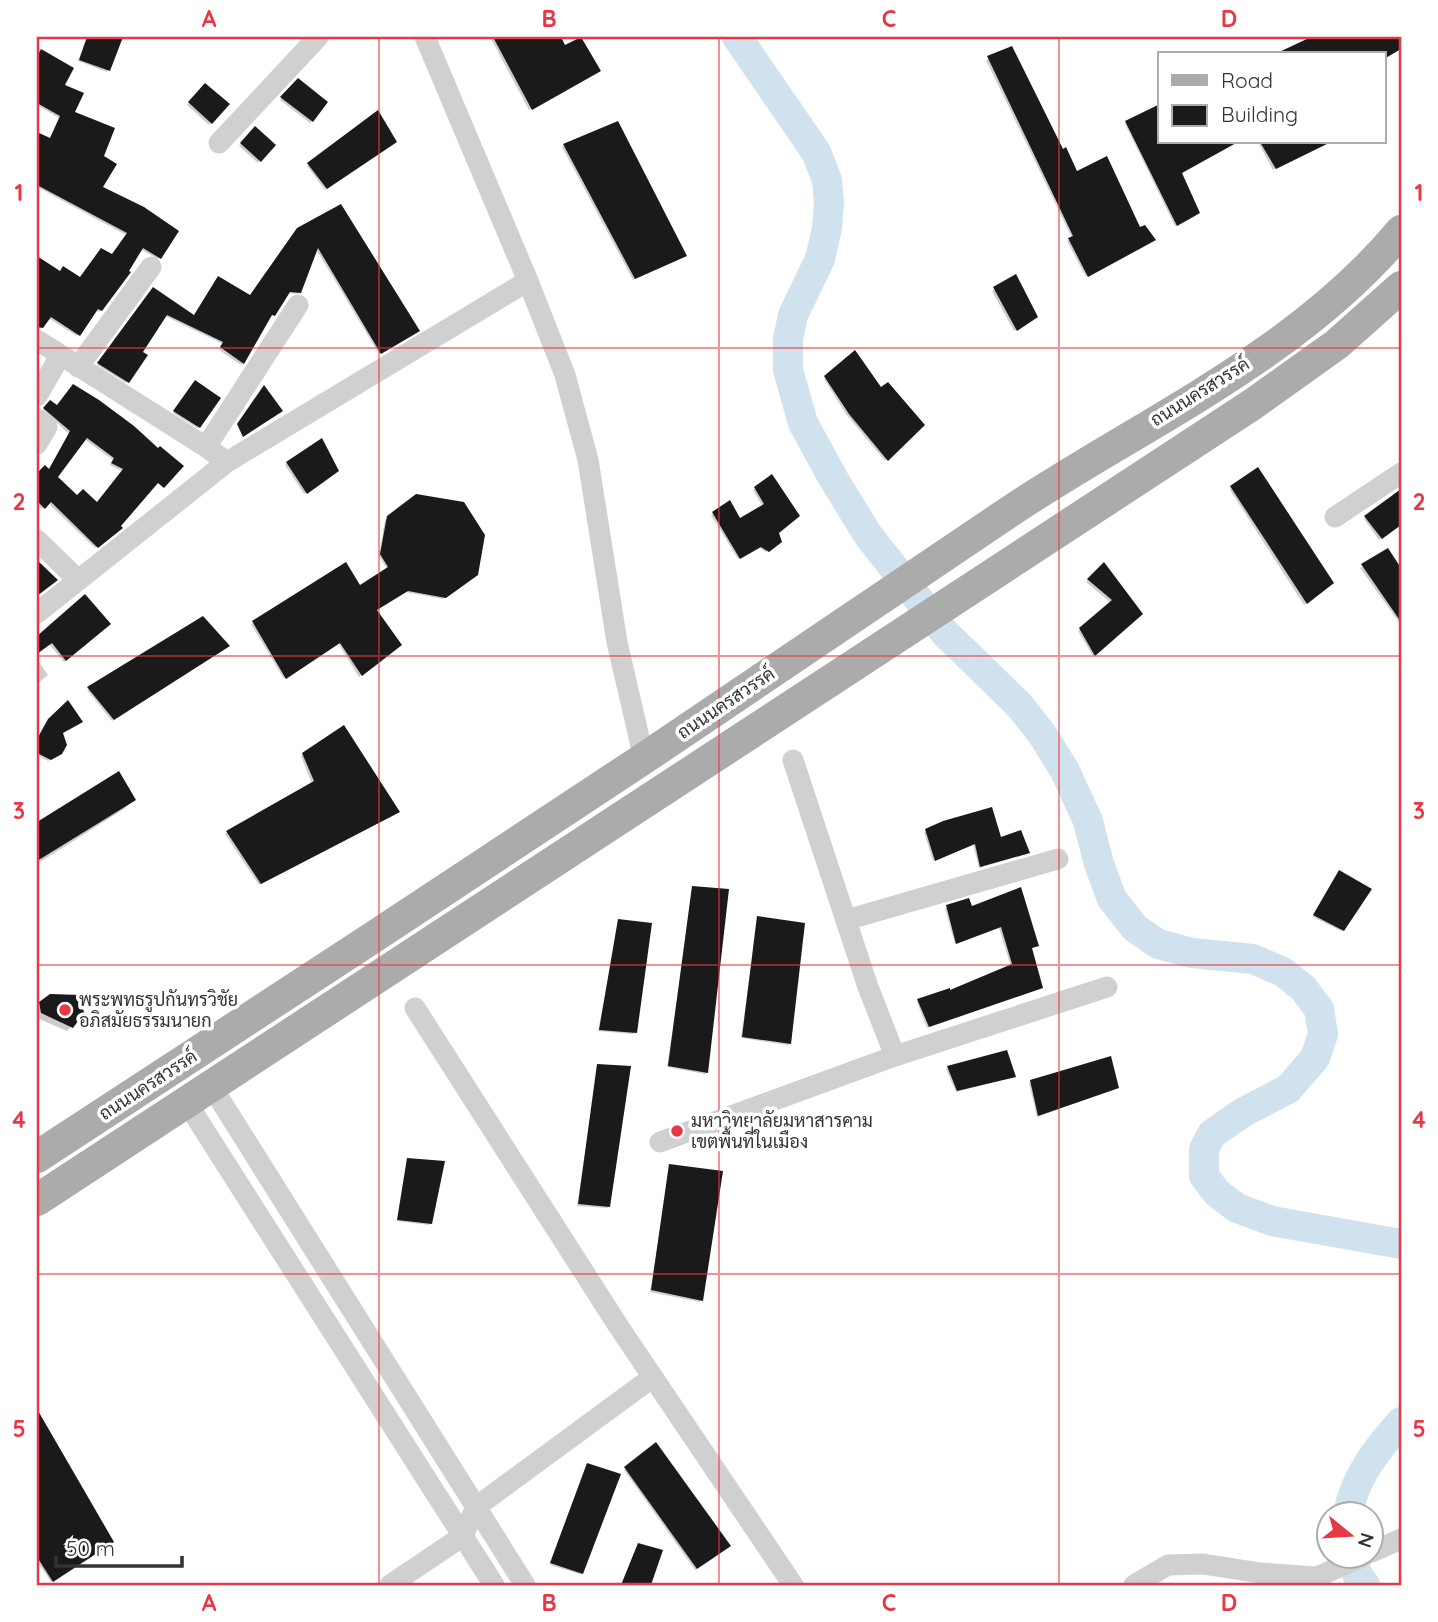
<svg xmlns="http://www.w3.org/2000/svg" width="1438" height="1622" font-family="Quicksand,Sarabun,sans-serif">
	<rect width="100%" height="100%" fill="#fff"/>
	<g fill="#0003" fill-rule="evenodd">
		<polygon points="87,37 121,37 107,72 78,61"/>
		<polygon points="490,37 559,37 564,48 580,38 598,71 529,110"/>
		<polygon points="1315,37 1397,37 1401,48 1384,58 1384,54 1279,54"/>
		<polygon points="37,48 72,69 62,85 73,113 102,157 100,188 159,258 158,259 140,249 101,310 99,312 95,310 77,336 48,318 40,329 37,328 37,258 60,273 80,279 112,256 126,235 37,187 37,134 49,140 59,118 37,105"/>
		<polygon points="1011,49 1062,151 1076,173 1139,229 1149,243 1086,277 1067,241 1072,238 986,60"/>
		<polygon points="298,80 326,102 310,123 280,100"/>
		<polygon points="205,85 227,105 209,125 187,105"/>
		<polygon points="377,113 393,143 325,190 307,166"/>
		<polygon points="1126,123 1160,142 1228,142 1229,145 1180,173 1197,215 1175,226 1125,124"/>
		<polygon points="255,129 273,145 258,163 239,146"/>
		<polygon points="1258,142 1330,142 1273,170"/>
		<polygon points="564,146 683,257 633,280 562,147"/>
		<polygon points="298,229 416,332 379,354 316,249 300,292 298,294 287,293 274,315 270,316 241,365 219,350 223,344 165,316 141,352 126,383 97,365 151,291 194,317 250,297"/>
		<polygon points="1015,277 1034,318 1014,331 992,291"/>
		<polygon points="855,352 881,390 922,425 885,461 846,414 824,379"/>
		<polygon points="193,383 199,427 197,428 173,413"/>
		<path d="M50,402L162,488L155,483L119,526L121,528L95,548L48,503L42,509L37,504V476L45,467L48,471L69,434L43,410ZM84,439L113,460L110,465L123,472L96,504L77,497L56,478Z"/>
		<polygon points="287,463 335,473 304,494 285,465"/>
		<polygon points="772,476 780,541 766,552 758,547 738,559 711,515 730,503 739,520 763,507 753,490"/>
		<polygon points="1231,488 1332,583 1304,605 1230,490"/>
		<polygon points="1401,491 1401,524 1379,540 1364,519"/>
		<polygon points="388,518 474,577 443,599 405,592 375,610 400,645 359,677 338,643 284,679 251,624 360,588 387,569 379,556 385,520"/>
		<polygon points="1387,550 1401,572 1401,625 1360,568"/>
		<polygon points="1104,564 1140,614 1093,656 1078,631 1111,603 1086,582"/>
		<polygon points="85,596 108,624 64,662 49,644 37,653 37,639"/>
		<polygon points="226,647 112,721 87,690 89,689"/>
		<polygon points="37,659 48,675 37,684"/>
		<polygon points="47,723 61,734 58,755 48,761 37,755 37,740"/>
		<polygon points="303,754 396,814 259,885 225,834 312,784 301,756"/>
		<polygon points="118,774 134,799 124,809 37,864 37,824"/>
		<polygon points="926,831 1000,840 1026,854 979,868 973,844 933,861 924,832"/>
		<polygon points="1338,874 1343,930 1341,931 1313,917"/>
		<polygon points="693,888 707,1072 705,1074 667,1067"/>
		<polygon points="947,907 971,908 1037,946 1030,949 1042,988 927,1028 917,1002 918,1000 949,992 1011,967 999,928 955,944 945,908"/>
		<polygon points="758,918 790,1043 788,1045 741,1038"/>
		<polygon points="619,921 635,1032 633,1034 598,1031"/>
		<polygon points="40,1004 72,1026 67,1031 37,1018 37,1007"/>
		<polygon points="598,1066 609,1206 607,1208 577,1206"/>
		<polygon points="948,1067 1014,1076 956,1092 946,1069"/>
		<polygon points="1031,1081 1117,1088 1037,1117 1029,1083"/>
		<polygon points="408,1160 431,1223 429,1225 397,1221"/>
		<polygon points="670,1166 701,1300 700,1302 650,1292"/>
		<polygon points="37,1414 112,1542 51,1582 37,1561"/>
		<polygon points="655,1445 727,1547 695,1570 624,1470"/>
		<polygon points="586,1467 581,1573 580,1574 550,1565"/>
	</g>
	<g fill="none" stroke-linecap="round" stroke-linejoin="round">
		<g stroke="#cfe2ee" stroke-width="30">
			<polyline points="737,37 816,152 827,180 829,203 827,228 820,259 793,315 788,339 788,370 803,423 833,478 868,535 945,633 1020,706 1042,734 1065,771 1088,821 1099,864 1112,899 1135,928 1158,944 1192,953 1253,959 1283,972 1303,988 1319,1009 1323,1034 1315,1058 1288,1089 1242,1113 1212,1134 1204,1149 1204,1176 1217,1193 1237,1208 1272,1221 1401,1244"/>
			<path d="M1348,1514C1354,1478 1377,1449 1401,1422"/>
			<polyline points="1352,1556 1357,1574 1365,1585"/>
		</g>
	</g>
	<g fill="#1a1a1a" fill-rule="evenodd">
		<polygon points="87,37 123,37 110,71 79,60"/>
		<polygon points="493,37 561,37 565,45 581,37 601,71 532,110"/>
		<polygon points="1311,37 1399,37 1401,49 1384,59 1384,54 1275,54"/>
		<polygon points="1012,46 1063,149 1066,147 1077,171 1107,156 1140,227 1145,225 1156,240 1088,277 1068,238 1073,236 987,56"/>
		<polygon points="41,49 74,68 65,85 84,93 75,112 115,128 104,156 117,164 103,187 144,207 179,231 161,259 143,248 129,271 131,272 102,311 98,309 80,336 51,317 43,328 37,327 37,256 60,271 63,266 80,277 101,248 112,254 127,233 37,185 37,132 50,138 60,116 37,103 37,57"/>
		<polygon points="298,78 328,102 313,122 280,97"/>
		<polygon points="205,83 230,104 212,124 188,102"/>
		<polygon points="1160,104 1160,142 1238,142 1182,173 1200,213 1177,226 1125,121"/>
		<polygon points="378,110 397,142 327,189 307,163"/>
		<polygon points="618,121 687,256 635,279 563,144"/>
		<polygon points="255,126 276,145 261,162 240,143"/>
		<polygon points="1260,142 1331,142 1276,169"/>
		<polygon points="341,204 420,331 381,354 318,248 301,293 290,292 275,316 272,315 244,364 220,347 223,342 167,315 143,352 148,355 129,383 97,363 153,287 194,315 218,276 250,295 297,228"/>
		<polygon points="1016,274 1038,317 1017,331 993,287"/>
		<polygon points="855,350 881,387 888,382 925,425 888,461 849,414 824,376"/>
		<polygon points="195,380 221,398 200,428 173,411"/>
		<path d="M73,384L99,400L134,426L158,448L160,446L184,466L164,488L158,483L121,526L123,528L98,548L51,502L45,509L37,501V473L45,465L49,469L70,431L43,408L50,400L57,405ZM87,438L114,458L111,463L123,469L97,502L83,489L77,495L58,477Z"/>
		<polygon points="264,385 283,411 243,437 237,424"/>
		<polygon points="322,438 339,471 307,494 286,462"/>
		<polygon points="1258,467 1334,583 1307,604 1230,486"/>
		<polygon points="772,474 800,516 779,533 782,542 769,552 761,547 740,559 712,512 730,500 740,518 764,504 754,487"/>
		<polygon points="1401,489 1401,525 1382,539 1364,516"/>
		<polygon points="416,494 464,502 485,535 478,575 446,598 408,591 377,610 402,645 362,676 340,643 286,679 252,621 346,562 360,585 388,567 380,554 387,516"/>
		<polygon points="1388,548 1401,568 1401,622 1361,564"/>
		<polygon points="37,560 58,580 37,596"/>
		<polygon points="1104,562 1143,614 1095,656 1079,628 1112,600 1087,579"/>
		<polygon points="85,594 111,624 66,661 52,643 37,654 37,636"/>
		<polygon points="203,616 230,646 114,720 87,687"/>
		<polygon points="68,700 83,722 63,733 67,745 62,754 51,760 37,753 37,739 48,719"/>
		<polygon points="344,725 400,812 261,884 226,831 314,781 302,753"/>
		<polygon points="119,771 136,800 37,861 37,822"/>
		<polygon points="992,807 1001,837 1021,830 1030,853 980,867 975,844 935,861 925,829 943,821"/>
		<polygon points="1339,870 1372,889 1344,931 1313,915"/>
		<polygon points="692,886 729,889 708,1073 668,1066"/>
		<polygon points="1021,887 1039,946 1032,948 1043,988 929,1027 917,999 950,988 950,990 1012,964 1001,927 956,944 946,905 969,898 972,906"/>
		<polygon points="757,916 805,923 791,1044 742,1037"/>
		<polygon points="618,919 652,923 637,1033 599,1030"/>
		<polygon points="50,994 81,995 84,1013 73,1028 41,1013 39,1002"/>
		<polygon points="1007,1050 1016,1077 957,1091 947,1066"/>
		<polygon points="1111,1056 1119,1088 1038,1116 1030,1080"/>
		<polygon points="597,1064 631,1066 610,1207 578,1204"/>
		<polygon points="407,1158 445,1161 432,1224 397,1220"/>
		<polygon points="669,1164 723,1171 703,1301 651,1290"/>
		<polygon points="37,1409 114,1542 53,1582 37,1557"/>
		<polygon points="656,1442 731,1546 697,1569 624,1467"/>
		<polygon points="587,1463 621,1474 583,1574 550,1563"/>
		<polygon points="638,1543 663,1550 651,1585 621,1585"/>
	</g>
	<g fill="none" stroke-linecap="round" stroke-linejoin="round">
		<g stroke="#d0d0d0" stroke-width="21">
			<polyline points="425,37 528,281 565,375 588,460 617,642 644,759"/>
			<polyline points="219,143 318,37"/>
			<polyline points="37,340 206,447 227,462 37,613"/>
			<polyline points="78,367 151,267"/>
			<polyline points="37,396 60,356"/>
			<polyline points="37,419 47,427 37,444"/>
			<polyline points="206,447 298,305"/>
			<polyline points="227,462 528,281"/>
			<polyline points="1335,517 1401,473"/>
			<polyline points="37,540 78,580"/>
			<polyline points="793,760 868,987 895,1056 1107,987"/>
			<polyline points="846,920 1058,859"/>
			<polyline points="415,1008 619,1327 793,1585"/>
			<polyline points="212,1087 525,1585"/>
			<polyline points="187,1103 494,1585"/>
			<polyline points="660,1142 895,1056"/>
			<polyline points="1372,1552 1401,1539"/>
			<polyline points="390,1585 463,1536 476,1507 653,1377"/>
			<polyline points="1134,1585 1168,1565 1203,1564 1260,1573 1317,1577 1364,1556"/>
		</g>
		<g stroke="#ababab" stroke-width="32">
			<path d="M37,1157C238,1026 440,894 640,761C765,678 887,593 1012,510C1143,423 1298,355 1401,231"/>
			<polyline points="37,1200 1253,404 1337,344 1401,287"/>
		</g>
	</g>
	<path fill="none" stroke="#e63946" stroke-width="2" stroke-opacity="0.55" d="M379,37V1585M719,37V1585M1059,37V1585M37,348H1401M37,656H1401M37,965H1401M37,1274H1401"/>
	<g fill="#e63946" stroke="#fff" stroke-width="2.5">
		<circle cx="65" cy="1010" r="7"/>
		<circle cx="677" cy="1131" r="7"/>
	</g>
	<g text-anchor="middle" stroke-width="7" stroke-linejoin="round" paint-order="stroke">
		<g font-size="18" fill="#333" stroke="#fff">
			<text transform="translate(1200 392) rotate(-32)" y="6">ถนนนครสวรรค์</text>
			<text transform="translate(726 703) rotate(-34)" y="6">ถนนนครสวรรค์</text>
			<text transform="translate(148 1085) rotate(-33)" y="6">ถนนนครสวรรค์</text>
		</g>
		<g font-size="18" fill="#333" stroke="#fff" text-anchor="start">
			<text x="79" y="1006">พระพุทธรูปกันทรวิชัย<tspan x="79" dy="21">อภิสมัยธรรมนายก</tspan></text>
			<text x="691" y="1127">มหาวิทยาลัยมหาสารคาม<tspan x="691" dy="21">เขตพื้นที่ในเมือง</tspan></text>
		</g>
	</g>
	<rect width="1438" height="1622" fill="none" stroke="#ffffff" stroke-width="77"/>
	<rect x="1158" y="52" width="228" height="91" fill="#ffffff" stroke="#adadad" stroke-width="2"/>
	<rect x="1172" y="75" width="35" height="10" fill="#ababab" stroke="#adadad" stroke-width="2"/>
	<text x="1221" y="88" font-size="21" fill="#333333">Road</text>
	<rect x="1172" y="105" width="35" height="21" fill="#1a1a1a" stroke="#adadad" stroke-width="2"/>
	<text x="1221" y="122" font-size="21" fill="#333333">Building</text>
	<g transform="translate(1350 1535) rotate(108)"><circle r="33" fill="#ffffff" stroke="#adadad" stroke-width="2"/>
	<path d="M0-5L12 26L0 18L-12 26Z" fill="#e63946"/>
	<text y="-10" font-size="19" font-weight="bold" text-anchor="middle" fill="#333333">N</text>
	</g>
	<path d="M56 1556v10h126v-10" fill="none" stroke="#333333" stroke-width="3.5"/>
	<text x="66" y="1556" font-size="21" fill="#333333" stroke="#ffffff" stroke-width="5" paint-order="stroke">50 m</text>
	<rect x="38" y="38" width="1362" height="1546" fill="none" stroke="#e63946" stroke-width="2.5"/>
	<g font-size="23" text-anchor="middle" font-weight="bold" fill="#e63946">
		<text x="209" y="27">A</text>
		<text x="549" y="27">B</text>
		<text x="889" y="27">C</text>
		<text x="1229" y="27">D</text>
		<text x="19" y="201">1</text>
		<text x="1419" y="201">1</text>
		<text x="19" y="510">2</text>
		<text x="1419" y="510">2</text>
		<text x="19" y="819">3</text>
		<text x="1419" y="819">3</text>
		<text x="19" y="1128">4</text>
		<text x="1419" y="1128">4</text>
		<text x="19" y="1437">5</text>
		<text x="1419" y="1437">5</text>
		<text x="209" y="1611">A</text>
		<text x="549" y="1611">B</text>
		<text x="889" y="1611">C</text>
		<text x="1229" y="1611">D</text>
	</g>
</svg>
